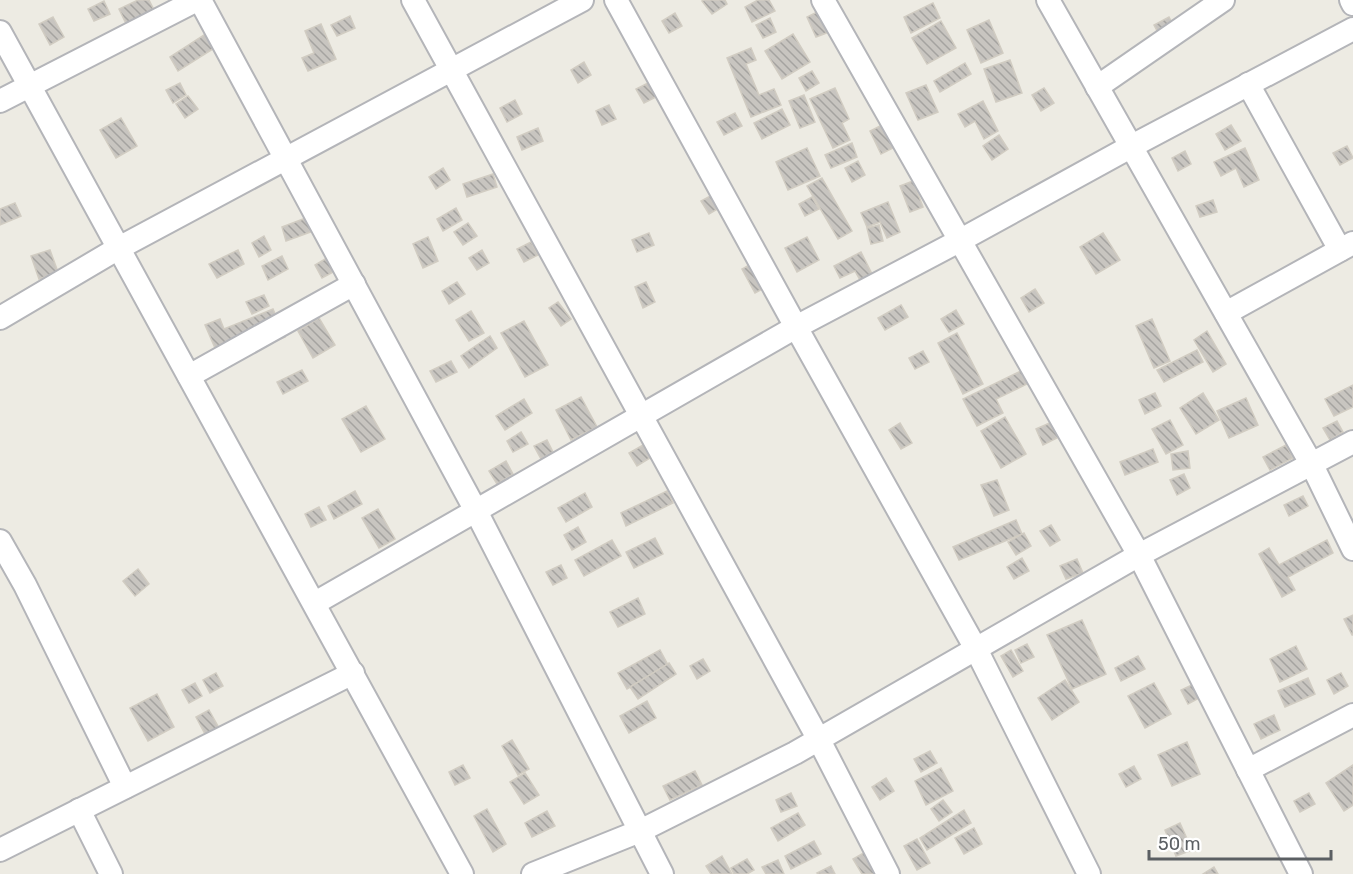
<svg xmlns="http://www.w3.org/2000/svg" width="1353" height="874" font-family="Rubik,sans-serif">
	<defs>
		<pattern id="building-back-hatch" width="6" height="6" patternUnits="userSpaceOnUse" patternTransform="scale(1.5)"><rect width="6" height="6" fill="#c8c5c0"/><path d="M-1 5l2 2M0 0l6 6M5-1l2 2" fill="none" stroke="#a5a3a0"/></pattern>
	</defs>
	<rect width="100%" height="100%" fill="#edebe3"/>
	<g fill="url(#building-back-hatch)" stroke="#d1ccc2" stroke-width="1.5">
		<polygon points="138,0 149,0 161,24 133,38 119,9"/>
		<polygon points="704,0 725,0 727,4 712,14 702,1"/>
		<polygon points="758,0 769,0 775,11 752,22 745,7"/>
		<polygon points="104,1 110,14 94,21 88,9"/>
		<polygon points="933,3 940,18 911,33 904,17"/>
		<polygon points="819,11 829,32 816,37 807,17"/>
		<polygon points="675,13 682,26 669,33 662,21"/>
		<polygon points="350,16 355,28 337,36 331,25"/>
		<polygon points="53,17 64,37 50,45 39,24"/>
		<polygon points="1169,17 1176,30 1161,38 1154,25"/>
		<polygon points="770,18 776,32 763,38 756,25"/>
		<polygon points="989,20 1003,53 981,63 967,30"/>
		<polygon points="941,21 956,48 927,64 912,38"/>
		<polygon points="321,24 336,59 308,71 302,58 314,53 305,31"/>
		<polygon points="207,33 216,47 178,71 170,57"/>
		<polygon points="793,34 810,62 782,79 765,51"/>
		<polygon points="751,48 756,60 746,64 759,95 774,89 781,105 751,117 727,58"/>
		<polygon points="1010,60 1022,93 996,102 984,69"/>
		<polygon points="584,62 591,75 578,83 571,70"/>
		<polygon points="965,63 971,74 940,92 934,81"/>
		<polygon points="812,71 819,83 806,91 799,78"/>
		<polygon points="650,82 658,96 644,103 636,89"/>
		<polygon points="180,83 186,95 173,103 166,90"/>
		<polygon points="926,85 938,112 918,120 906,93"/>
		<polygon points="835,88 849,119 842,123 850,140 833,148 810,99"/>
		<polygon points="1044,88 1054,103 1041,111 1032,95"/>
		<polygon points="804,95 815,122 800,128 789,101"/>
		<polygon points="188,96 198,109 185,118 176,104"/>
		<polygon points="515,100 522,114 507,122 500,108"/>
		<polygon points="983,101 998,131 984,139 975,121 965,127 958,114"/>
		<polygon points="609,105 616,119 602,125 596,111"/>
		<polygon points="782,109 790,125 762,139 754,123"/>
		<polygon points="735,113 742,126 724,135 717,122"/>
		<polygon points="121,118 137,146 116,158 100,130"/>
		<polygon points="882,125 893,148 881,154 870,131"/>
		<polygon points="1231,125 1241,141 1225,150 1216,134"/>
		<polygon points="538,128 543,141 522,150 517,137"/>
		<polygon points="999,135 1008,149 992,160 983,146"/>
		<polygon points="852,143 857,157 831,168 825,155"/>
		<polygon points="1347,146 1353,158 1340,165 1333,153"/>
		<polygon points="807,148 820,176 788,190 776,162"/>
		<polygon points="1245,148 1259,180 1244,187 1236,168 1221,176 1214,162"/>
		<polygon points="1185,151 1191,164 1178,171 1172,158"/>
		<polygon points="858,161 865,175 852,182 845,168"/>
		<polygon points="443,168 450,180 436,189 429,177"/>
		<polygon points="493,174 497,187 467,197 463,184"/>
		<polygon points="822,178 852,231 838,239 807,186"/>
		<polygon points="913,181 923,207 910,212 900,186"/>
		<polygon points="714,194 721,207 709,214 701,201"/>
		<polygon points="812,197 819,209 805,216 799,204"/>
		<polygon points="1213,200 1217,212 1200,217 1196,206"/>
		<polygon points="888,202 900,232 887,238 880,222 867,227 861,213"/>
		<polygon points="15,203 21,216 0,225 0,209"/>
		<polygon points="456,208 462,220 443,231 437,219"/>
		<polygon points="311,216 316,230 286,241 282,227"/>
		<polygon points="468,223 477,236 463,245 454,232"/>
		<polygon points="879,225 883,241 871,244 867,228"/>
		<polygon points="649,233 654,245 637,252 632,240"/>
		<polygon points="1103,233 1120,260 1096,274 1080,247"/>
		<polygon points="264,236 271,250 259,257 252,243"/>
		<polygon points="428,237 438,261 423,268 413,244"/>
		<polygon points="807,237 819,260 797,272 785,248"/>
		<polygon points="531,242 538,255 524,262 517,249"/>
		<polygon points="50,250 58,272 39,279 31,256"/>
		<polygon points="238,250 244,264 217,278 209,264"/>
		<polygon points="482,250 489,263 477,270 469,258"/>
		<polygon points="861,252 873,276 861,282 855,271 840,278 834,266"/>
		<polygon points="282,256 288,269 268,280 262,266"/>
		<polygon points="330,256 337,270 322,278 315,265"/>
		<polygon points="753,263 766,287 755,293 742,269"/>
		<polygon points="457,282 465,294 449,304 442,291"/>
		<polygon points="646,282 655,302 643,308 635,287"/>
		<polygon points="1035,289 1044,303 1029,312 1021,298"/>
		<polygon points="264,295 269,306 252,314 246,302"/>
		<polygon points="558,302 571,319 561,326 549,308"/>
		<polygon points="901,305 908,317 885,330 878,318"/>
		<polygon points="273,309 285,337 258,348 252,333 215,348 205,325 220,319 224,329"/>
		<polygon points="956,310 964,324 949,332 941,319"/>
		<polygon points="471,311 484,333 469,341 456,320"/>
		<polygon points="319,318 335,345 313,358 298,331"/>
		<polygon points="1152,319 1170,361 1154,368 1136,326"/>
		<polygon points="524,321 548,365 525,377 501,333"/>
		<polygon points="1207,331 1226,364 1213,372 1194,340"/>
		<polygon points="957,333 983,384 963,394 938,343"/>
		<polygon points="490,336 497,348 469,368 461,356"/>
		<polygon points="1197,350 1203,362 1164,382 1157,370"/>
		<polygon points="923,351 929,362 915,369 909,358"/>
		<polygon points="451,361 457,372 436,382 430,371"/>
		<polygon points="302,370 308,381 283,394 277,382"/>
		<polygon points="1023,370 1029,383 996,399 1003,413 977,426 963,399"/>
		<polygon points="1353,385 1353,407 1334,416 1325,399"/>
		<polygon points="1155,393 1161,406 1145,414 1139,400"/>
		<polygon points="1203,393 1219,420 1196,434 1180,408"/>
		<polygon points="581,397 597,427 571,440 556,410"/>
		<polygon points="1246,398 1258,425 1229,438 1217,411"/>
		<polygon points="524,399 532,413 505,430 496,416"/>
		<polygon points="366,406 385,439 361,452 342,419"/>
		<polygon points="1005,417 1026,454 1001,468 981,431"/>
		<polygon points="1170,420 1183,445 1166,454 1152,429"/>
		<polygon points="1337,421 1343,432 1330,440 1323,428"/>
		<polygon points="1052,422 1059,437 1043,445 1036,429"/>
		<polygon points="900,423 912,443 901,449 889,430"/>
		<polygon points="521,432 528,444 513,452 507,441"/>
		<polygon points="547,440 553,452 541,459 534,446"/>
		<polygon points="643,445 650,458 637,466 629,453"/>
		<polygon points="1286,445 1293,458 1270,470 1263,457"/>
		<polygon points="1153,449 1158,462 1125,475 1120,462"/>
		<polygon points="1188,451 1190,468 1173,470 1171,454"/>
		<polygon points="506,461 513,474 497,484 489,471"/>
		<polygon points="1184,474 1190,488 1177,495 1170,480"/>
		<polygon points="997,480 1009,510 994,516 981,485"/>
		<polygon points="355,491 362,504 334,519 328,506"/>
		<polygon points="667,491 673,503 626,526 621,513"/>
		<polygon points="585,493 592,507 566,522 558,508"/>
		<polygon points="1303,496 1308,506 1289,516 1284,505"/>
		<polygon points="319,507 326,520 311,527 305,514"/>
		<polygon points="378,509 395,539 379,548 362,518"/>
		<polygon points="1016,520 1022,534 959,560 953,547"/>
		<polygon points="1051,525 1060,540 1050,546 1040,531"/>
		<polygon points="578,527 586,542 572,550 564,535"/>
		<polygon points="1024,533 1031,546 1016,555 1008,542"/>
		<polygon points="655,538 663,554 634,568 626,552"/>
		<polygon points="612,540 621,556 584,576 575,560"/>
		<polygon points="1327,540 1333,553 1288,577 1295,590 1282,597 1259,554 1269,548 1279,565"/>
		<polygon points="1022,558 1029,571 1014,579 1007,567"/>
		<polygon points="1077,559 1083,573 1066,579 1060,566"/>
		<polygon points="561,565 567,578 553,585 546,572"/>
		<polygon points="138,569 149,584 135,596 123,581"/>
		<polygon points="638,598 645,614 618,627 610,612"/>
		<polygon points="1353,615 1353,635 1352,635 1344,619"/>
		<polygon points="1082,620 1106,674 1072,689 1047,635"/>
		<polygon points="1027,644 1034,657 1021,663 1015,650"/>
		<polygon points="1296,646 1307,669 1280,682 1270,659"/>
		<polygon points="660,650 668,665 627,689 618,673"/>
		<polygon points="1011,650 1023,671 1013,677 1001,656"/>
		<polygon points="1138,656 1145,669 1121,681 1115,668"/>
		<polygon points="703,659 710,671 697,679 690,666"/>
		<polygon points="669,663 676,674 638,699 630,687"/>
		<polygon points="216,673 223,686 210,693 203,680"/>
		<polygon points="1341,673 1348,686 1334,694 1327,680"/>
		<polygon points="1308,678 1315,694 1285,707 1278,691"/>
		<polygon points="1065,680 1079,702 1052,720 1038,698"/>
		<polygon points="195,683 202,696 189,703 182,690"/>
		<polygon points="1154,683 1171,714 1145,728 1128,696"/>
		<polygon points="1194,684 1201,697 1188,704 1181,690"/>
		<polygon points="157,694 174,727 148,741 130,708"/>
		<polygon points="647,701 656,718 629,733 620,716"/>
		<polygon points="209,710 219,728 206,736 196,717"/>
		<polygon points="1274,715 1280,730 1261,739 1254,724"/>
		<polygon points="512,740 529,769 518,775 502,746"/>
		<polygon points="1187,742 1200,774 1172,786 1158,755"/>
		<polygon points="930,751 937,763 921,772 914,759"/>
		<polygon points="463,765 470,778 455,785 449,772"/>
		<polygon points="1353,765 1353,805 1344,811 1326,783"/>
		<polygon points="1134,766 1141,779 1126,787 1119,774"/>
		<polygon points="941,768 953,791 926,805 915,781"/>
		<polygon points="695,771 702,785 670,800 663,786"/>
		<polygon points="525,773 539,795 524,804 510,782"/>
		<polygon points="886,778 894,791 880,800 872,787"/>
		<polygon points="791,793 797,806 781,812 776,800"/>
		<polygon points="1309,793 1315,804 1300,812 1294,801"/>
		<polygon points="943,800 952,812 939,821 931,809"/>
		<polygon points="487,809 506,844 493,852 474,816"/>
		<polygon points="964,810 971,823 927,850 920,838"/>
		<polygon points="547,811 555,826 532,837 525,823"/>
		<polygon points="798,813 805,825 778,841 771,828"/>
		<polygon points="1180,823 1192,850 1176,856 1165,830"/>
		<polygon points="974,828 982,844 964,854 955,838"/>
		<polygon points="917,839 930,863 917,870 904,846"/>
		<polygon points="814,841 821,854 791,869 785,856"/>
		<polygon points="867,851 880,874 862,874 853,859"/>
		<polygon points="722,856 732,874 711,874 706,866"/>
		<polygon points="747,859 754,870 747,874 734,874 731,868"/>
		<polygon points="778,860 784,874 766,874 762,867"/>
		<polygon points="831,866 835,874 818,874 817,873"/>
		<polygon points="1214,867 1218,874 1203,874"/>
	</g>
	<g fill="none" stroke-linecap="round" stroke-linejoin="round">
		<defs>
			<g id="minor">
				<polyline points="200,0 476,511 662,874"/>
				<polyline points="413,0 819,740 888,874"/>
				<polyline points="616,0 796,327 976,649 1089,874"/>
				<polyline points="823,0 1139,555 1301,874"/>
				<polyline points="1048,0 1312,465 1353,549"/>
				<polyline points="1351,0 1353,4"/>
				<polyline points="0,32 462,874"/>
				<polyline points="1248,84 1340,250"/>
				<polyline points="1097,87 1223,0"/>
				<polyline points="0,101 197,0"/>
				<polyline points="1226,313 1353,243"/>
				<polyline points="0,318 117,249 582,0"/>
				<polyline points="189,376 354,284"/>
				<polyline points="0,541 25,585 125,787"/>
				<polyline points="315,603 796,327 959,241 1132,146 1353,29"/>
				<polyline points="1248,770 1353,715"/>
				<polyline points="79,810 111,874"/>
				<polyline points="0,850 353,673"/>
				<polyline points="533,874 640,831 795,753 1139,555 1353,442"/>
			</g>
		</defs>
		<use href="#minor" stroke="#b4b5b9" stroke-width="26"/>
		<use href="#minor" stroke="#fff" stroke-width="22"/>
	</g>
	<path d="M1149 850v9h182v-9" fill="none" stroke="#5b5f63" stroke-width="3"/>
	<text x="1158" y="850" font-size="18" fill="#5b5f63" stroke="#ffffff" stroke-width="4.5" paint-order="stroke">50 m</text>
</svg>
